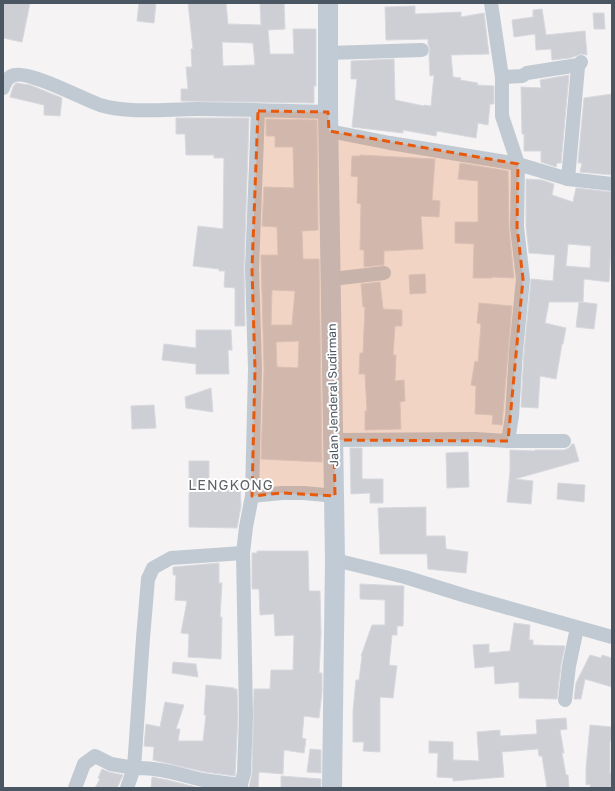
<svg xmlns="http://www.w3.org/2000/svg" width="615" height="791" font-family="'Golos Text',sans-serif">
	<rect width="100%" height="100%" fill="#f5f3f3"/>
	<g fill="#cdcfd5" stroke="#d7d9de" fill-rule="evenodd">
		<polygon points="3,3 30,3 22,42 3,38"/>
		<polygon points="139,3 156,3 154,23 137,21"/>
		<path d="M188,3H226L228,24L261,25L260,3H284L285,29L268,30L270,54H294L293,29H316V86H314V103L181,101V89H188L186,67H192L191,49H193ZM222,42L253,43L255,65L223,66Z"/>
		<polygon points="415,6 415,14 461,12 461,17 484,13 489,54 451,55 453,77 461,78 460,80 478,83 477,85 494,86 494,104 490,104 488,125 478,123 476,138 437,131 436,136 403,130 403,133 352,127 357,79 351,79 351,61 394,59 395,100 424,106 424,105 431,106 434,75 430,76 429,55 430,49 428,44 428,39 386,40 385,7"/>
		<polygon points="542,9 546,35 585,31 587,55 581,54 570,58 552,60 551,49 536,50 535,34 514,37 512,20 533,17 533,10"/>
		<polygon points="593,13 604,13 605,29 594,29"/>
		<polygon points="569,75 561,163 557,163 556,167 541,162 541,151 524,151 524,134 522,134 521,87 541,88 540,80"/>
		<polygon points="16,83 30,85 62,98 60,116 44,115 44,105 10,97 13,87"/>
		<polygon points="612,94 612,175 580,172 582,163 578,163 584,98"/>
		<polygon points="176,118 249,118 244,269 245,326 235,326 235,288 224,287 225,271 219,271 219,269 193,266 198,226 223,229 224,158 214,158 214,155 186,155 185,134 176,134"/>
		<path d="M266,119L317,120L318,230L302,231L303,259H319L322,462L261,459L264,369L261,255H278L277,227L262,226L264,187L294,188L293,147H275V136H266ZM272,290L295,291L292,325H271ZM299,341L298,368L277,367L276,342Z"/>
		<polygon points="360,155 435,159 432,200 440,201 439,217 421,216 423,249 384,251 384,265 364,267 364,250 360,250 361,204 357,203 358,177 351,176 352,156 360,156"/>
		<polygon points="460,163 508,171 509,228 514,278 492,277 492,278 473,278 474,244 455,243 455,222 478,222 478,181 458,179"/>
		<path d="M526,179L542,180L554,184L552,195L573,202L576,188L612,192V230L609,282L584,279L583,302H580L597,304L594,329L576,327L579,302H549L545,323L566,328L563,344H562L556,379L540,376L538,408L521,407L524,352L531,279L553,281L555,255L529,253L526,227ZM568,244L591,246L590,268L566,266Z"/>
		<polygon points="425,274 426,293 410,294 409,275"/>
		<polygon points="380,282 383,309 402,310 402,326 395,326 393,355 396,355 395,381 404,380 405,401 400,402 401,429 365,430 365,411 367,411 365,374 359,374 360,353 363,353 365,307 363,307 361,284"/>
		<polygon points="479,303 512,306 502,425 492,424 493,415 475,414 476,386 471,385 475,361 478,362 481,324 477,323"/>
		<polygon points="196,330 231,330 232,350 228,350 229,374 196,374 196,364 162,360 164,344 196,348"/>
		<polygon points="211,388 213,412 186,408 185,397"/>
		<polygon points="154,405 156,428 132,429 131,406"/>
		<polygon points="572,444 574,444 579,461 515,479 533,481 531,504 507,502 510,471 510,450 535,451 535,450 564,450 569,448"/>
		<polygon points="350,448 362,448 362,479 383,479 383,503 370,503 370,493 351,494"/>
		<polygon points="468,452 469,487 447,488 446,453"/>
		<polygon points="189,461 209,461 209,484 240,483 241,506 237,528 189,527"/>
		<polygon points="558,483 585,485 584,502 557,499"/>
		<polygon points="426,507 426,536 445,536 446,549 468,552 466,573 428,569 427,554 380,554 378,508"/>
		<polygon points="257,551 308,551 309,591 320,591 321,634 319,673 322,673 322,692 319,718 304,716 302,738 306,739 304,753 284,750 283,774 259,772 258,788 249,788 252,773 254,689 270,689 271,670 293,670 294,635 275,636 274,614 260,615 259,589 252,589 252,553 257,553"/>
		<polygon points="219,563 219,583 222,583 220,617 222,617 221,659 188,657 189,634 181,633 187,601 175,600 176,575 173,575 173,567"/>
		<polygon points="360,584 404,586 403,626 397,626 397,635 392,635 389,665 397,666 393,698 380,697 380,752 363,751 364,742 353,742 353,711 356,680 359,680 362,656 361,656 372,625 385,625 385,600 360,599"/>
		<polygon points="514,623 530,625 529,640 533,640 533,645 565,646 561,665 557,699 519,698 519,682 495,684 494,666 475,668 473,645 489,644 489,653 510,651"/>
		<polygon points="590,655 601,658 602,655 612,658 612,687 585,679 581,699 574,699 576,683"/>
		<polygon points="173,662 196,664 198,677 172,673"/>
		<polygon points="206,685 234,688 234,689 237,689 238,716 235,776 205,772 153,760 154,747 144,746 146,724 160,727 165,702 184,705 176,729 180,729 178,741 203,741 206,715 204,715"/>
		<polygon points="566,718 567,729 560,730 564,753 562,753 566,775 568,775 569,787 547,788 542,756 539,756 538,749 502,752 504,777 453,781 453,778 437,777 438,753 429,753 429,741 453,742 453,760 479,761 477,732 500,730 500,736 537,734 536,720"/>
		<polygon points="590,725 612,727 612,741 610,741 610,773 612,773 611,788 590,788 590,784 586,785 586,768"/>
		<polygon points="310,749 321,750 321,773 307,772"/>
		<polygon points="102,769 109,772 123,775 117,788 95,788 100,779 98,778"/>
		<polygon points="281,776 321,779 321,788 281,788"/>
		<polygon points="152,777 167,780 200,788 151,788"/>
	</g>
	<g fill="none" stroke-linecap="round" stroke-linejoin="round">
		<g stroke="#c1cad2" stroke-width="14">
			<polyline points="329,53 422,50"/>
			<polyline points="502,77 522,76 527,73 578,65"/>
			<path d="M3,88C5,82 8,76 15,75C30,71 83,99 100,105C130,114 166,109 197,109C241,109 284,111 328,112"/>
			<polyline points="329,131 390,143 518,164 568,179 612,184"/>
			<polyline points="568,179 578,67 581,62"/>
			<polyline points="332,279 384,273"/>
			<polyline points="334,440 475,439 508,441 512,416 516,351 523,279 517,227 518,164 502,116 502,77 491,3"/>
			<polyline points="508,441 564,441"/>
			<polyline points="252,496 282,493 304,493 335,496"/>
			<polyline points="335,560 405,577 466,596 612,637"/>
			<polyline points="565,700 569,666 577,628"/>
			<polyline points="75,788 84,764 95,756 111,764 134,768 143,638 148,579 153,568 171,558 243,553"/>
			<path d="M127,788L134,768C158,767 181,775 203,780C215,782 228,783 241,785"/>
			<polyline points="240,788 244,773 246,716 243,553 246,527 252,496 255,369 252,269 258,111"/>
		</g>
		<polyline stroke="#c1cbd6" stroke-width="20" points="328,3 328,112 335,560 332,788"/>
	</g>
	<path fill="#e8590c" fill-opacity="0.2" stroke="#e8590c" stroke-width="3" stroke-dasharray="8 5" stroke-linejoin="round" d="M258,111L328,112L329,131L518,164L517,227L523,279L508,441L334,440L335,496L282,493L252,496L255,369L252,269Z"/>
	<g text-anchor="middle" stroke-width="4" stroke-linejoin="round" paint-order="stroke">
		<g font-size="12" fill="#4a5661" stroke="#fff">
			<text transform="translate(333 395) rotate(-91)" y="4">Jalan Jenderal Sudirman</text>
		</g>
		<g font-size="14" letter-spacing="1" fill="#5f6368" stroke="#fff">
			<text x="231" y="490">LENGKONG</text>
		</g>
	</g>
	<rect width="615" height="791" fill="none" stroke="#4a5661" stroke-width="8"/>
</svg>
